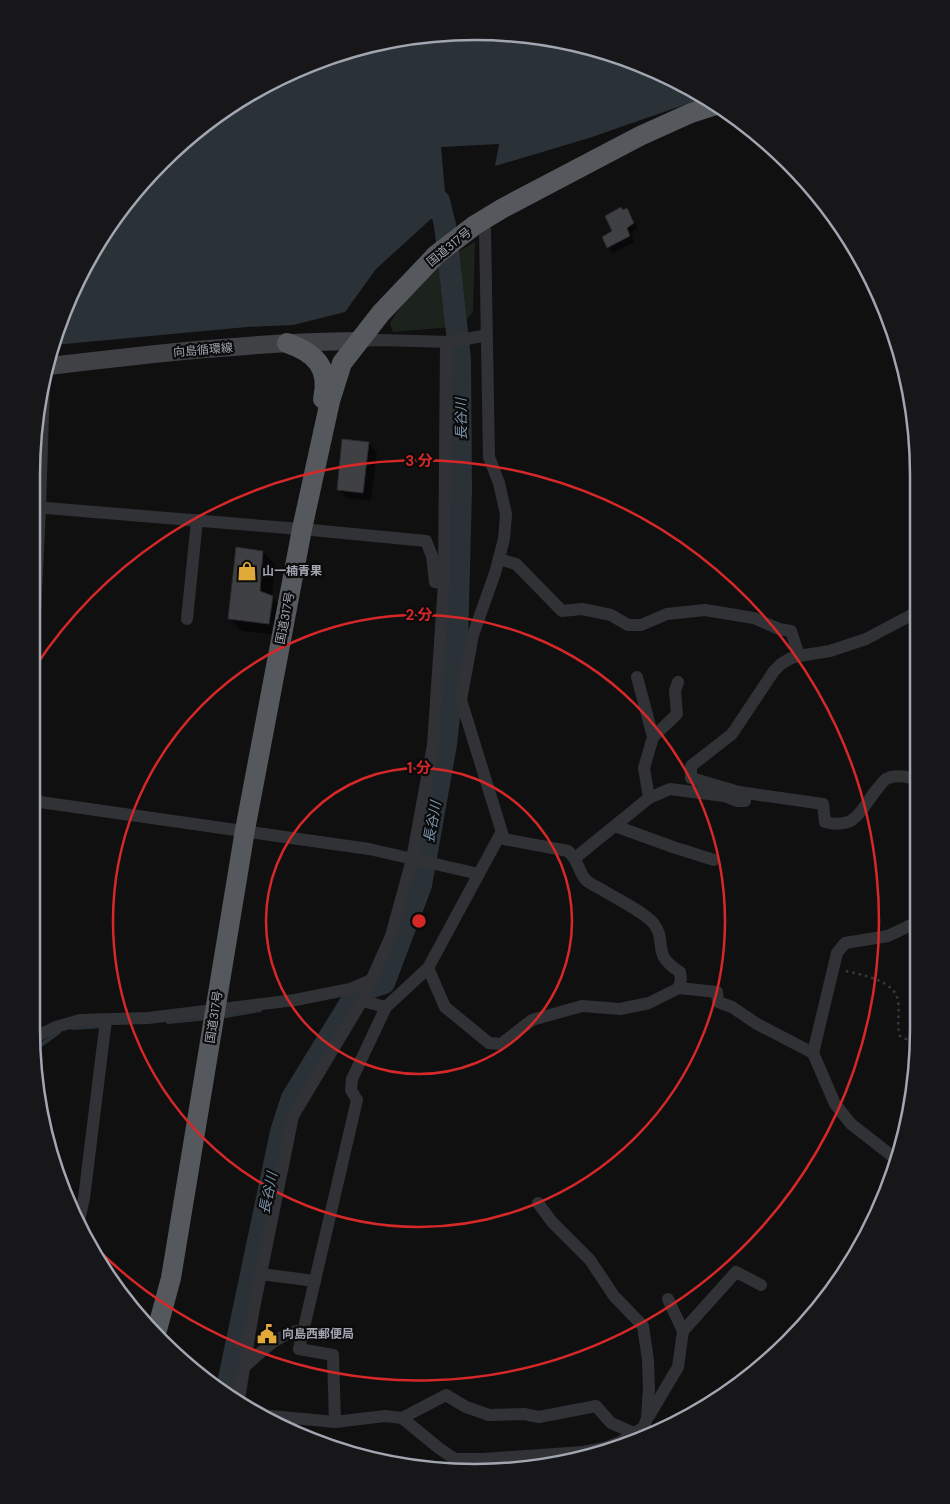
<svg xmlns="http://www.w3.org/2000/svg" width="950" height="1504" font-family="'DM Sans','Noto Sans JP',sans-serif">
	<rect width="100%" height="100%" fill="#101011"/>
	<path fill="#1c231d" d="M475,242L473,311C468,320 462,325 452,327L393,332L390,323C403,302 421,278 441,263C451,255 464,249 475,242Z"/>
	<polygon fill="#2a3238" points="504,32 590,46 672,77 704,98 589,138 495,166 499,144 441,147 447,215 431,219 376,269 345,312 293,325 247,327 54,345 65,305 123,205 183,141 253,91 333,55 417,35"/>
	<g fill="#0007">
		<polygon points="626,210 632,216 638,229 631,233 634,242 613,253 608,247 624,211"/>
		<polygon points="368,443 377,452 371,501 347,498 338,489"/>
		<polygon points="263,552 275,564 272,597 284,609 281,635 242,631 230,619"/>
	</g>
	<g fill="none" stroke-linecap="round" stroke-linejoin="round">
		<g stroke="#2a3238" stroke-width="4">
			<polyline points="220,1017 260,1010"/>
			<polyline points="168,1022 208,1018"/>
			<polyline points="73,1028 103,1026"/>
			<polyline points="35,1049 59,1032"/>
		</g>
		<polyline stroke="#2a3238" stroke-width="22" points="226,1393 281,1132 292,1098 357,992 384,983 421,885 446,744 457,643 461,491 460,359 445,225 439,201"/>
	</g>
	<g fill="#3f4044" stroke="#2a2a2d">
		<polygon points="621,207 623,210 627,208 634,223 627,228 630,236 607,248 602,237 612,231 605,216"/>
		<polygon points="342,439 369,442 363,493 337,490"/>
		<polygon points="236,547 263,551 260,591 273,596 269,624 228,619"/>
	</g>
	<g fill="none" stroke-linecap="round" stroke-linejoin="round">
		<path stroke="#37393c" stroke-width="2.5" stroke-dasharray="2.5 4" stroke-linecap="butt" d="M846,971C862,975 895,980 898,1001C900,1013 896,1024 900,1036L910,1041H915"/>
		<g stroke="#313236" stroke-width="12">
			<path d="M483,221L485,230L489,457L499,483L506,514L504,539L495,573L473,635L461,700L504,839L568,851C580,862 578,872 586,880C589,883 595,886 599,888C613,897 645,912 654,924C668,943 650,953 680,972L681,979L679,988"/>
			<polyline points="358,341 380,340 451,342 487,335"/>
			<polyline points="34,507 312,530 426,541 432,556 435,582 444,584"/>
			<polyline points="499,559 516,564 562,611 582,609 611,615 628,625 641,625 667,614 705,610 754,618 779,629 791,631 799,656"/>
			<polyline points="187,619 197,520"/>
			<polyline points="34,635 40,508 44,383"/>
			<polyline points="637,677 653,737 644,768 649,798"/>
			<polyline points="653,737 677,714 675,691 678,682"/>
			<path d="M739,792L823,804L825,822C858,830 860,809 878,788C880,786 883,781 886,779C895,774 907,777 916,779"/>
			<polyline points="33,801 369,849 479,874"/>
			<polyline points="615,826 673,847 714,860"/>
			<polyline points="575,858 649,798 670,789 724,796 737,801 745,801 745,798 739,792 691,778 691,766 732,734 774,671 781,664 791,658 799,656 830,651 866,639 917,612"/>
			<polyline points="428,968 445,1007 489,1043 501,1044 532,1020 582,1006 620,1009 649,1003 679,988 717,992 718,1002 732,1007 757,1024 813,1053"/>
			<polyline points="362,1001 386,1007 428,968 501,833"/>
			<polyline points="33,1038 56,1027 80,1020 148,1018 295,1000 350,989 371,980"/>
			<polyline points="896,1159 851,1124 835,1104 813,1053 837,953 845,943 888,936 911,925 916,921"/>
			<polyline points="79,1221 84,1198 106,1020"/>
			<polyline points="261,1274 315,1281"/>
			<polyline points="668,1299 683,1331"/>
			<path d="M244,1367C262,1352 279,1332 304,1330"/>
			<polyline points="239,1399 253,1313 293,1116 362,1001 391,936 412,859 433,745 444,584 446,342"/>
			<polyline points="271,1416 335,1422 385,1416 402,1418 446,1395 466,1407 489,1415 524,1414 539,1417 596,1406 611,1423 634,1433"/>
			<polyline points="649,1416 678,1367 683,1331 736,1272 761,1285"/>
			<polyline points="402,1418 440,1449 455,1459 483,1459 583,1452 604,1448 620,1442 644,1427 647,1418 649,1388 648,1360 643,1326 614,1296 590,1260 552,1222 538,1203"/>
			<polyline points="335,1422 333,1355 299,1349 357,1100 351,1090 352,1079 386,1007"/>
		</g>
		<path stroke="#3f4145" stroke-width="18" d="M49,366C151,354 255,342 358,341"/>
		<g stroke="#55585d" stroke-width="20">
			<path d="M287,343C316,353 330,368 323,399"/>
			<polyline points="157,1330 171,1278 245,830 302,529 330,401 342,363 381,313 436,255 475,225 503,208 640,136 691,113 716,105"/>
		</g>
	</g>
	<g fill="none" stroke="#d62828" stroke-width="2.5">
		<circle cx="419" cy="921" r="153"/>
		<circle cx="419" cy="921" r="306"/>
		<path d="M35 667A460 460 0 1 1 91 1243"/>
	</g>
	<defs>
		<symbol id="shop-bare" viewBox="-9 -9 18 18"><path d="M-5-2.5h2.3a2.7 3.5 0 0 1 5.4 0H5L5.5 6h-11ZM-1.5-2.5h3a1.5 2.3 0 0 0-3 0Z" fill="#e1aa38" stroke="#0b0b0c" stroke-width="2.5" paint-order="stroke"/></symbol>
		<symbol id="civic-bare" viewBox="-9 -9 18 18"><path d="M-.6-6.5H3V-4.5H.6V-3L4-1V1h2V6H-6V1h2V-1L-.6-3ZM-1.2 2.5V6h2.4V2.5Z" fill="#e1aa38" stroke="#0b0b0c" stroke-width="2.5" paint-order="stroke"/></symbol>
	</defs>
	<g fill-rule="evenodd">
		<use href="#shop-bare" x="233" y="557" width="28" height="28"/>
		<use href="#civic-bare" x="253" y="1320" width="28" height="28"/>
	</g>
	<g text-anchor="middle" stroke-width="4.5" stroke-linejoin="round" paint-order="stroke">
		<g font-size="12" fill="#a2a6b1" stroke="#0b0b0c">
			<text transform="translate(449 247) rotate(-39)" y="4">国道317号</text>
			<text transform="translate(203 350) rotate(-5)" y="4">向島循環線</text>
			<text transform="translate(285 618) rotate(-79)" y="4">国道317号</text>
			<text transform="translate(214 1017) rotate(-81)" y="4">国道317号</text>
		</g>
		<g font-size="12" font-weight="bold" fill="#a2a6b1" stroke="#0b0b0c" text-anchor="start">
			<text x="262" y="575">山一楠青果</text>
			<text x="282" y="1338">向島西郵便局</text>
		</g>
		<g font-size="14" font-style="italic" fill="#7b93aa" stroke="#0b0b0c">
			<text transform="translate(461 419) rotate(-91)" y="5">長谷川</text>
			<text transform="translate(432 822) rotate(-80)" y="5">長谷川</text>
			<text transform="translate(268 1193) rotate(-78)" y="5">長谷川</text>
		</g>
	</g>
	<path d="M0 0H950V1504H0ZM475 40H475A435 435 0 0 1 910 475V1029A435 435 0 0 1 475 1464H475A435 435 0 0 1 40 1029V475A435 435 0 0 1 475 40Z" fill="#171719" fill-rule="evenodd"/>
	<path fill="none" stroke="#a2a6b1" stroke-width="2.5" d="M475 40H475A435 435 0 0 1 910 475V1029A435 435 0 0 1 475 1464H475A435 435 0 0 1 40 1029V475A435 435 0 0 1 475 40Z"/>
	<circle cx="419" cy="921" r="8" fill="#d62828" stroke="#0b0b0c" stroke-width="2.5"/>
	<g font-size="15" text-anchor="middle" font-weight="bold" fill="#d62828" stroke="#0b0b0c" stroke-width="4.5" stroke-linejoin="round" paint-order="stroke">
		<text x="419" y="466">3 分</text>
		<text x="419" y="620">2 分</text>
		<text x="419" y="773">1 分</text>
	</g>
</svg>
